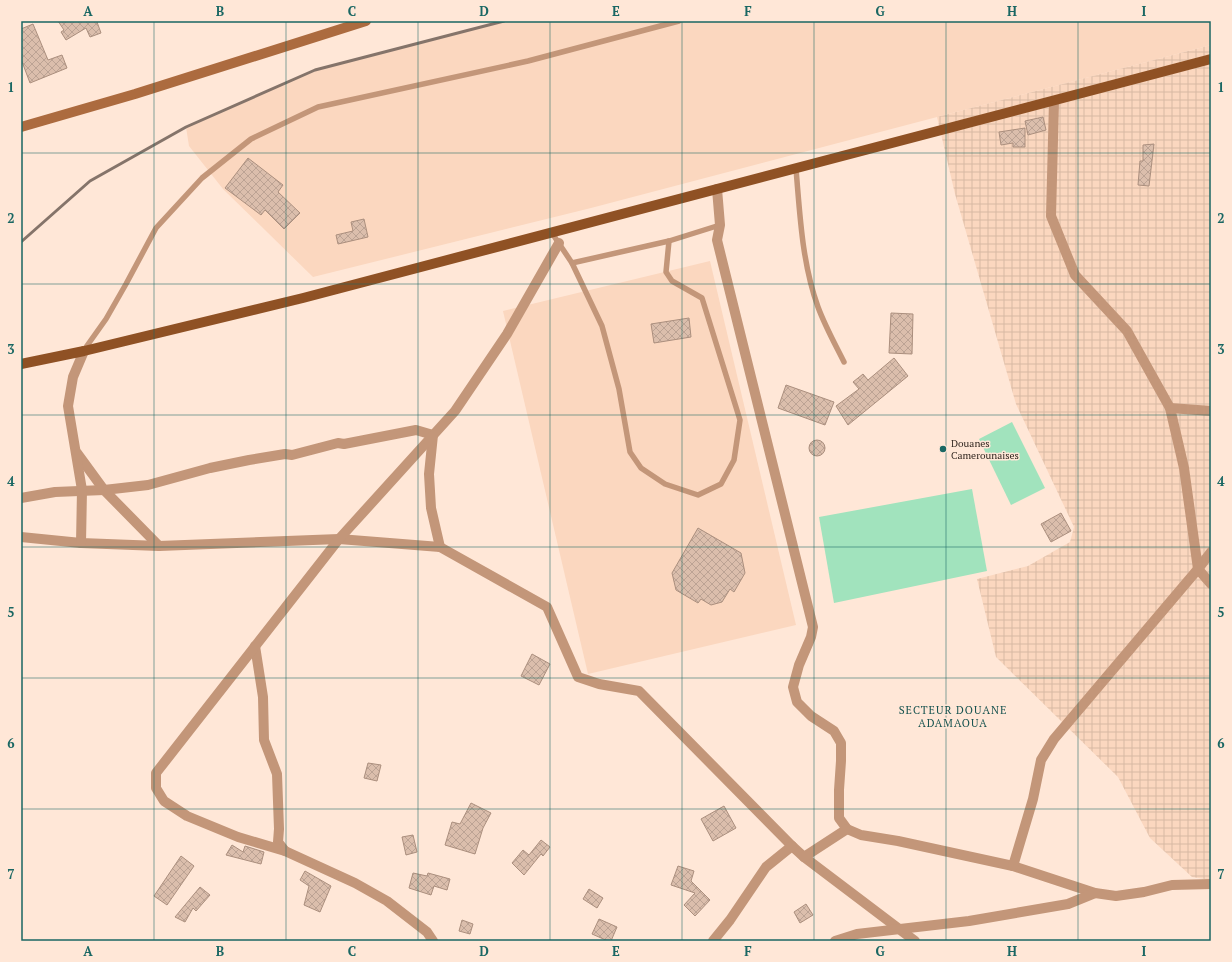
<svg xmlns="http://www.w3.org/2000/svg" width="1232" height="962" font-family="'PT Serif',serif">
	<defs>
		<pattern id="industrial-grid" width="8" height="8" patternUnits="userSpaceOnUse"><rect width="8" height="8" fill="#fbd7bf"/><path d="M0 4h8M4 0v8" fill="none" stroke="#d8b9a4"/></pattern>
		<pattern id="building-cross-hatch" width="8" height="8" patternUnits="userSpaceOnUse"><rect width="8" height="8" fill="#dbbeac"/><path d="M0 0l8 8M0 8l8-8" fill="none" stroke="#bca394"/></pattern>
	</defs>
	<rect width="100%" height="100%" fill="#ffe7d7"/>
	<g fill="#fbd7bf">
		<polygon points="504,21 1211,21 1211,45 591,208 313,277 223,189 189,146 186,127 315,70"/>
		<polygon points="710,261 796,625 588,674 503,311"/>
	</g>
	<polygon fill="url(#industrial-grid)" points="1211,45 1211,880 1192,877 1150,838 1118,777 996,657 977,579 1028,566 1070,542 1074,527 1016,404 955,194 937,117"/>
	<g fill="#a1e3bd">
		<polygon points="1012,422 1045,488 1011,505 979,439"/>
		<polygon points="972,489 987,571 834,603 819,517"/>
	</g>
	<g fill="url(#building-cross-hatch)" stroke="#ab8f7e">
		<polygon points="58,21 99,21 97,22 101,33 90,37 86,28 66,40 61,32 64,30"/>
		<polygon points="33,24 48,60 62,55 67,68 30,83 21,59 21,29"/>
		<polygon points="1043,117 1046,130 1028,135 1025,121"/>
		<polygon points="1025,128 1025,147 1013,147 1013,143 1001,145 999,132"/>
		<polygon points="1154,144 1149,186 1138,185 1140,161 1143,161 1143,145"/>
		<polygon points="248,158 283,185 278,192 300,213 284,229 265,210 261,215 225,188"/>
		<polygon points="364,219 368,237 338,244 336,235 353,231 351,222"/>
		<polygon points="891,313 913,314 912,354 889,353"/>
		<polygon points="689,318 691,337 654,343 651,324"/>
		<polygon points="894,358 908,376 848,425 836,406 859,389 853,382 863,374 868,380"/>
		<polygon points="786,385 834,402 825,425 778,408"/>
		<circle cx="817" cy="448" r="8"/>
		<polygon points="1061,513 1071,531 1051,542 1041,524"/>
		<polygon points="698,528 741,553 745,573 734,592 730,589 722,602 711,605 701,599 698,603 676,590 672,573"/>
		<polygon points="532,654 550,664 539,685 521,676"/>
		<polygon points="368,763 381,765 377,781 364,778"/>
		<polygon points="471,803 491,813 483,828 475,854 445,845 452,822 460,824"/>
		<polygon points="724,806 736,828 713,841 701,819"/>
		<polygon points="413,835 417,852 406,855 402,837"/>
		<polygon points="541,840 550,847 543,856 541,854 524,875 512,863 523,850 529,855"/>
		<polygon points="232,845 243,852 245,846 264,852 261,864 226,855"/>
		<polygon points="181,856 194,866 167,905 154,896"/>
		<polygon points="678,866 694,871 691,881 710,900 695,916 684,905 695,893 671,885"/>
		<polygon points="305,871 331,886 320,912 304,905 309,886 300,880"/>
		<polygon points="413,873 427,876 428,873 450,879 447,890 434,886 431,895 409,888"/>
		<polygon points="200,887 210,895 196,911 193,908 185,922 175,917"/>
		<polygon points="589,889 603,898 597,908 583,899"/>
		<polygon points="806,904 813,915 800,923 794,912"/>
		<polygon points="599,919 617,927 611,941 608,941 592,934"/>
		<polygon points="462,920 473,924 470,934 459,931"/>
	</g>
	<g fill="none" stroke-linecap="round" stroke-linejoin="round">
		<g stroke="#c39679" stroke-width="5.5">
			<path d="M796,169C800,215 802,263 818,307C825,326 835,344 844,362"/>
			<polyline points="552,233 572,263 602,326 619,389 630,452 641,468 665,484 698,495 721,484 734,460 740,420 702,298 672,281 666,272 669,241"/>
			<polyline points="572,263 669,241 720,225"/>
			<polyline points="84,350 106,319 126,284 156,228 202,178 251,139 318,107 528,61 679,21"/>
		</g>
		<g stroke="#c39679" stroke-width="10">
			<polyline points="1054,101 1051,216 1075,275 1127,331 1170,408 1184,468 1198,569 1211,584"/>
			<polyline points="717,189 720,225 717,240 813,627 811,637 799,665 793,687 797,702 811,716 834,731 841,743 841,761 839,790 839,818 847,829 861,835 898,841 1013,866 1095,893 1116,896 1144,892 1172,885 1211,884"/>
			<polyline points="1170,408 1211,411"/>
			<polyline points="77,453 104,490 159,546"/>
			<polyline points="21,498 55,492 104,490 148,485 210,468 249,460 285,454 292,455 338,443 344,444 416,430 433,435 429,474 431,508 440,547"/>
			<polyline points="21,537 81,543 159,546 339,539 440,547 547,607 578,677 599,684 639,691 792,846 804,857 915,941"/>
			<polyline points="81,543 82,490 68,406 73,377 84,351"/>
			<polyline points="255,646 263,697 264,740 277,774 279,829 278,842 285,851"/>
			<polyline points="804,857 847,829"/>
			<polyline points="1013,866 1033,799 1041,760 1054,739 1198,569 1211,552"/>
			<polyline points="433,941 427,932 387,901 355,883 285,851 238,837 187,816 164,801 156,788 156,773 339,539 455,411 507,334 559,243"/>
			<polyline points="713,941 730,920 766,867 792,846"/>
			<polyline points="835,941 857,934 969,921 1068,904 1095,893"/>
		</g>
		<polyline stroke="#ac6b3f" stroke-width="10" points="21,127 135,94 366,21"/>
		<polyline stroke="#8f5124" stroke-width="10" points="21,364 84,351 303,298 1211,59"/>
		<polyline stroke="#85746a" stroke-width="3" points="21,242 90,181 186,127 315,70 504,21"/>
	</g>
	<path fill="none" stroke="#1a6763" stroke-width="1" stroke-opacity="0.55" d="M154,21V941M286,21V941M418,21V941M550,21V941M682,21V941M814,21V941M946,21V941M1078,21V941M21,153H1211M21,284H1211M21,415H1211M21,547H1211M21,678H1211M21,809H1211"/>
	<circle fill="#1a6763" stroke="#ffe7d7" stroke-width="1.5" cx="943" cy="449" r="4"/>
	<g text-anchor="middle" stroke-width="3" stroke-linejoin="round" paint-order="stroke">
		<g font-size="10" fill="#322720" stroke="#ffe7d7" text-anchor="start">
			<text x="951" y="447">Douanes<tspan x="951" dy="12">Camerounaises</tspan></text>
		</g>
		<g font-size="11" letter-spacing="1" fill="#16524f" stroke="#ffe7d7">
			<text x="953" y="714">SECTEUR DOUANE<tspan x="953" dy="13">ADAMAOUA</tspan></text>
		</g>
	</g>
	<rect width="1232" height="962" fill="none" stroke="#ffe7d7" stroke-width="44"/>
	<rect x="22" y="22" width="1188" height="918" fill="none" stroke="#1a6763" stroke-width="1.5"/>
	<g font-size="13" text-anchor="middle" font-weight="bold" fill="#1a6763">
		<text x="88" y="16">A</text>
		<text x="220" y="16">B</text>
		<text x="352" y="16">C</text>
		<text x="484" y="16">D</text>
		<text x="616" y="16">E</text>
		<text x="748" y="16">F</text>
		<text x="880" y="16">G</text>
		<text x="1012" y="16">H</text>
		<text x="1144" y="16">I</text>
		<text x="11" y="92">1</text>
		<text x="1221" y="92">1</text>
		<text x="11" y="223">2</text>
		<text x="1221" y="223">2</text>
		<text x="11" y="354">3</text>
		<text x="1221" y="354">3</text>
		<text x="11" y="486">4</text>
		<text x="1221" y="486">4</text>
		<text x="11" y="617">5</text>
		<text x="1221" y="617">5</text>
		<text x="11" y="748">6</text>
		<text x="1221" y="748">6</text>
		<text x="11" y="879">7</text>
		<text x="1221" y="879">7</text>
		<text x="88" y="956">A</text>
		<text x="220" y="956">B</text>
		<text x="352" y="956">C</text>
		<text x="484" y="956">D</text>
		<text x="616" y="956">E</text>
		<text x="748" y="956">F</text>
		<text x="880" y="956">G</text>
		<text x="1012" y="956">H</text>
		<text x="1144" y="956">I</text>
	</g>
</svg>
